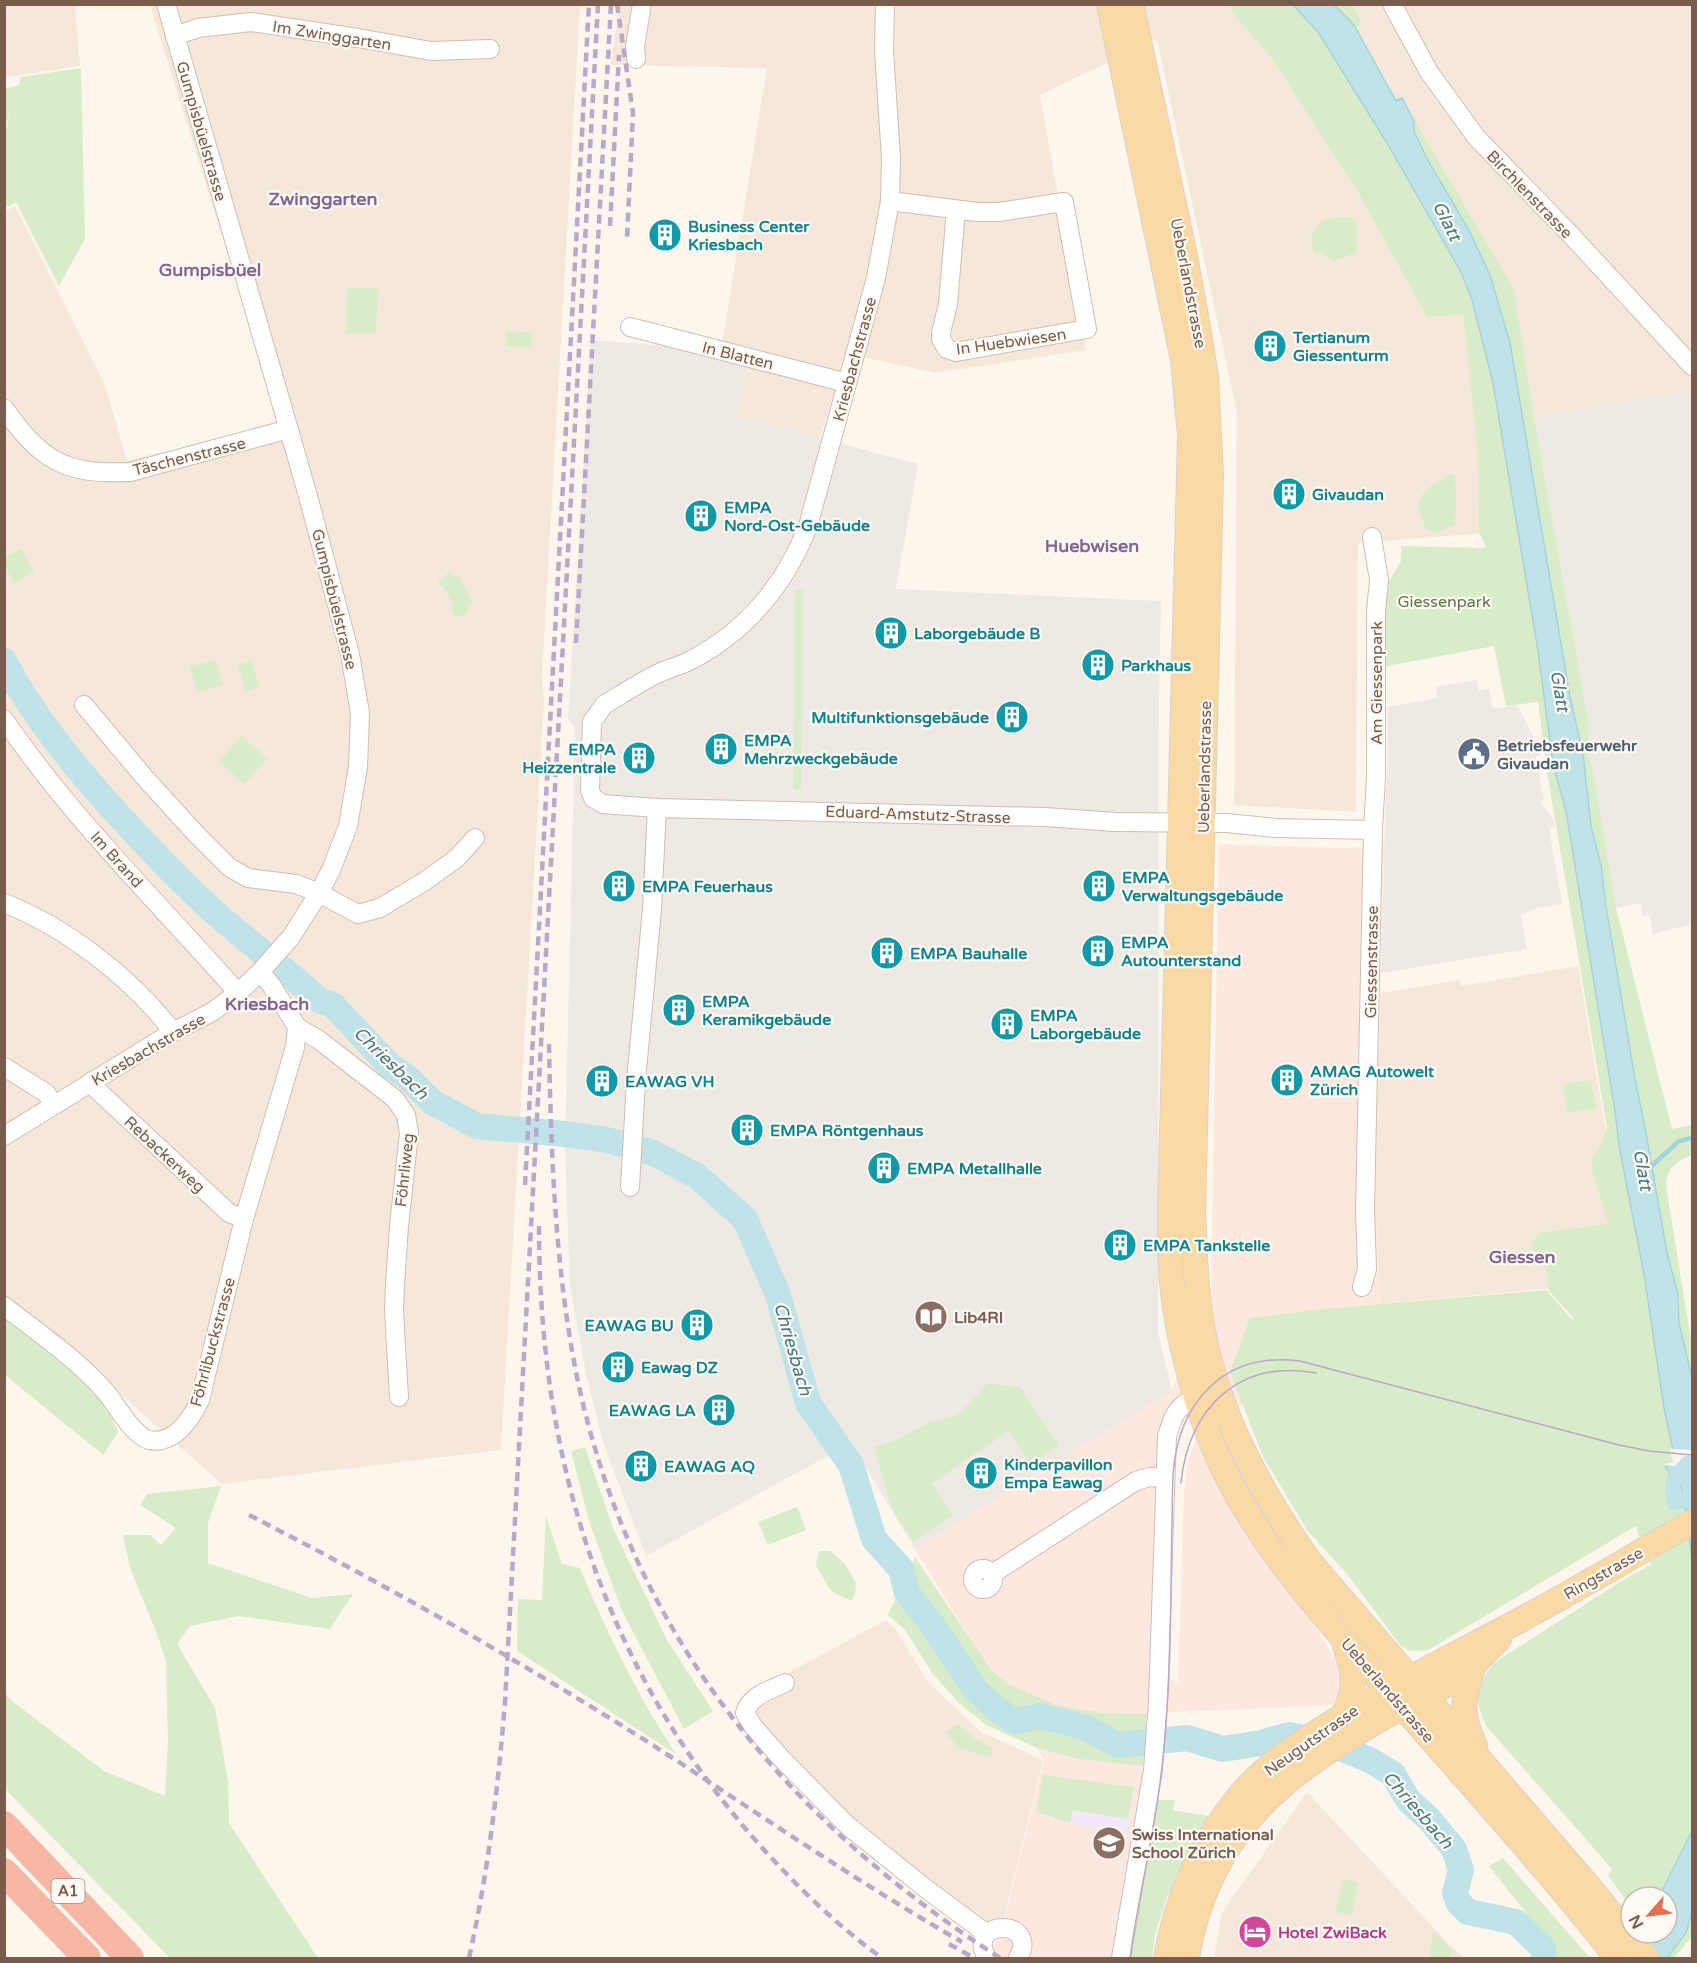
<svg xmlns="http://www.w3.org/2000/svg" width="1697" height="1963" font-family="'Varela Round',sans-serif">
	<rect width="100%" height="100%" fill="#fdf6ec"/>
	<g fill="#f5e8da">
		<polygon points="4,5 75,5 80,66 5,77"/>
		<polygon points="150,5 580,5 542,676 544,701 501,1450 222,1484 100,1376 5,1299 4,212 15,206 105,385 127,461 280,423"/>
		<polygon points="619,5 1692,5 1692,391 1534,418 1497,532 1358,543 1356,812 1234,805 1237,413 1157,39 1040,95 1086,350 936,373 849,354 819,438 736,416 753,352 722,343 767,68 611,65"/>
		<polygon points="1578,966 1631,1281 1381,1304 1377,1247 1375,1173 1380,993 1460,980 1461,986"/>
		<polygon points="886,1620 895,1628 927,1681 981,1732 1043,1760 1004,1918 983,1926 850,1823 788,1758 738,1700"/>
		<polygon points="1307,1792 1447,1942 1465,1958 1214,1958 1221,1914"/>
	</g>
	<path fill="#fde8e0" fill-rule="evenodd" d="M1219,844L1344,848L1384,846L1375,1173L1377,1247L1381,1304L1201,1435L1246,1525L1310,1619L1344,1673L1339,1705L1147,1713L1133,1899L1127,1958H985L1001,1934L1044,1760L915,1549L1172,1391L1211,1289ZM1184,1414L1199,1432L1189,1458L1184,1491L1178,1683L1164,1675L1175,1426Z"/>
	<g fill="#efe9e4">
		<polygon points="591,340 753,352 736,416 918,464 896,589 1161,601 1159,695 1158,1333 1172,1391 915,1549 851,1443 646,1556 603,1442 587,1379 570,1286 565,1148 575,729 568,719"/>
		<polygon points="1692,391 1692,924 1653,934 1650,915 1643,916 1641,903 1616,908 1593,771 1587,753 1589,747 1588,719 1534,418"/>
		<polygon points="1477,680 1479,691 1489,689 1493,709 1517,705 1542,753 1536,757 1544,800 1539,801 1552,817 1555,826 1549,829 1562,904 1537,908 1521,914 1527,949 1381,973 1386,787 1387,786 1388,707 1437,698 1436,687"/>
	</g>
	<polygon fill="#f3e8fa" points="1077,1780 1134,1787 1126,1834 1070,1823"/>
	<g fill="#d8ecc9">
		<path d="M1230,5H1353L1362,24L1356,28L1395,99L1400,96L1514,289L1534,418L1588,719L1589,747L1587,753L1593,771L1616,908L1672,1129L1692,1125V1155C1676,1161 1667,1168 1666,1186L1690,1334L1692,1336V1936L1674,1958H1670L1650,1933H1667V1897H1631V1907L1608,1875L1612,1870L1606,1862L1487,1727C1473,1701 1475,1682 1497,1661L1620,1582L1650,1565L1652,1566L1643,1550L1636,1526L1428,1650L1409,1651L1400,1645L1347,1574L1307,1530L1263,1457L1230,1372L1250,1318L1313,1310L1546,1290L1574,1322L1573,1317L1549,1291L1547,1271L1531,1245L1538,1233L1608,1224L1592,1170V1157L1600,1147L1607,1128L1546,765L1538,702L1506,706L1494,646L1382,667V593L1401,561V546L1486,548L1479,532L1478,453L1463,314L1427,317L1361,197L1272,58L1232,12Z"/>
		<polygon points="81,68 85,239 59,286 16,202 5,208 5,134 11,111 5,129 5,89 19,85 21,77"/>
		<polygon points="1338,217 1352,218 1357,223 1357,252 1334,261 1320,252 1316,254 1311,248 1313,243 1311,236 1322,221"/>
		<polygon points="347,288 378,288 376,334 346,333"/>
		<polygon points="506,331 532,332 531,347 506,346"/>
		<path d="M1449,475H1455L1456,501L1455,525L1435,532L1426,529C1424,523 1420,516 1419,510C1415,493 1437,482 1449,475Z"/>
		<polygon points="21,548 34,572 14,583 5,566 5,557"/>
		<path d="M450,572L453,577L458,574L473,603L466,608L468,612L459,617L455,616L451,608L453,605C449,598 446,587 439,585V580Z"/>
		<polygon points="795,590 803,590 801,790 793,789"/>
		<polygon points="216,660 223,685 197,692 190,666"/>
		<polygon points="252,660 259,687 245,691 238,664"/>
		<polygon points="242,736 267,759 244,784 219,761"/>
		<polygon points="1591,1080 1596,1109 1567,1113 1563,1084"/>
		<polygon points="4,1316 105,1399 118,1432 103,1455 5,1375"/>
		<polygon points="988,1383 1020,1387 1059,1446 1031,1463 1009,1431 932,1483 953,1515 913,1542 892,1509 874,1447 896,1440 928,1423 958,1415"/>
		<polygon points="585,1447 613,1528 667,1640 713,1711 684,1729 622,1611 589,1521 571,1451"/>
		<polygon points="221,1486 208,1523 208,1563 312,1598 353,1594 330,1629 238,1616 190,1626 177,1644 215,1708 228,1781 229,1823 318,1958 170,1958 5,1789 5,1693 12,1701 104,1771 165,1796 168,1742 166,1662 159,1639 130,1568 123,1535 150,1535 161,1545 176,1528 140,1505 147,1494"/>
		<polygon points="797,1507 806,1530 768,1545 758,1522"/>
		<path d="M546,1516L562,1564L580,1568C607,1633 637,1695 676,1754L517,1651L518,1599L542,1600Z"/>
		<polygon points="819,1551 830,1551 845,1564 856,1583 855,1593 852,1601 834,1593 828,1586 816,1566"/>
		<polygon points="915,1557 991,1670 1010,1685 1056,1705 1101,1713 1147,1714 1143,1766 1079,1759 1037,1748 986,1725 959,1703 933,1674 905,1630 888,1615"/>
		<polygon points="958,1724 974,1738 992,1748 991,1757 958,1748 946,1732"/>
		<polygon points="1043,1775 1134,1787 1128,1819 1073,1810 1070,1823 1036,1812"/>
		<polygon points="1154,1800 1175,1800 1173,1810 1215,1817 1167,1897 1155,1935 1152,1958 1127,1958"/>
		<polygon points="1503,1858 1590,1958 1550,1958 1552,1946 1489,1866"/>
		<polygon points="1342,1879 1358,1882 1352,1915 1336,1912"/>
		<polygon points="1433,1932 1452,1950 1450,1958 1430,1958"/>
	</g>
	<g fill="#bfe3e8" stroke="#a5d3da" stroke-width="1.5">
		<polygon points="1293,5 1334,5 1354,25 1396,101 1402,98 1414,121 1414,131 1426,157 1470,232 1490,275 1510,343 1570,697 1583,754 1591,826 1601,865 1606,907 1635,1079 1646,1133 1667,1253 1678,1294 1679,1323 1692,1378 1692,1560 1686,1511 1681,1497 1682,1490 1677,1478 1671,1476 1665,1466 1676,1464 1664,1408 1644,1274 1619,1146 1615,1111 1566,811 1553,764 1538,651 1493,383 1472,300 1461,272 1387,143 1318,32"/>
		<polygon points="1692,1831 1692,1912 1686,1933 1667,1958 1642,1958 1653,1933 1667,1933 1667,1897 1659,1897"/>
	</g>
	<polygon fill="#fdf6ec" points="1670,1449 1692,1450 1692,1468 1662,1465 1673,1462"/>
	<g fill="none" stroke-linecap="round" stroke-linejoin="round">
		<g stroke="#a5d3da" stroke-width="4.5">
			<polyline points="4,691 19,689"/>
			<polyline points="1647,1170 1679,1141 1692,1138"/>
		</g>
		<path stroke="#bfe3e8" stroke-width="15" d="M1688,1463C1672,1480 1671,1479 1674,1503L1692,1499"/>
		<path stroke="#bfe3e8" stroke-width="26" d="M4,661C33,716 71,762 112,808C147,846 182,884 221,918C254,946 287,972 319,1000L333,1005L389,1065L407,1077L432,1102L477,1126L565,1134L607,1140L651,1152L697,1176L745,1219L778,1295L808,1403L851,1465L874,1539L901,1569L907,1593L931,1623L975,1689L997,1710L1014,1721L1040,1716L1084,1727L1118,1745L1187,1738L1223,1749L1261,1743L1289,1735L1327,1743L1370,1760L1393,1774L1408,1800L1428,1818L1454,1849L1461,1870L1455,1893L1458,1902L1468,1912L1516,1922L1543,1948L1544,1958"/>
		<defs>
			<g id="minor">
				<path d="M885,4L884,50L891,159L890,201L876,278L808,526C786,584 745,633 689,661C680,666 669,668 659,673C640,682 622,694 604,705L592,722L590,790L593,798L603,804L657,808L1044,817L1116,822L1227,823L1276,828L1373,830L1365,1210L1367,1269L1362,1287"/>
				<polyline points="1392,4 1429,72 1476,137 1570,234 1692,366"/>
				<polyline points="175,36 198,28 251,22 358,38 431,51 490,49"/>
				<polyline points="636,59 635,46 642,4"/>
				<polyline points="890,201 977,212 999,212 1064,202 1087,329 956,352 947,349 941,339 941,333 948,304 956,210"/>
				<polyline points="630,327 847,383"/>
				<path d="M4,408C41,461 65,475 130,472L289,429"/>
				<polyline points="1372,537 1379,580 1376,611 1376,777 1373,830"/>
				<polyline points="84,705 145,778 197,835 229,867 248,878 296,884 319,893 358,914 380,908 425,881 457,858 475,838"/>
				<path d="M4,719C72,819 159,903 238,993"/>
				<path d="M4,903C66,927 133,979 173,1032"/>
				<polyline points="260,972 272,986 297,1027 319,1040 395,1099 406,1115 409,1133 399,1226 395,1284 394,1311 399,1397"/>
				<polyline points="4,1067 46,1093 54,1105"/>
				<polyline points="92,1081 96,1089 229,1213 244,1219"/>
				<polyline points="4,1136 173,1032 212,1012 238,993 260,972 291,937 319,893 331,870 348,826 358,767 360,713 350,654 308,496 166,4"/>
				<polyline points="630,1187 636,1081 652,909 657,808"/>
				<path d="M4,1306C40,1334 80,1361 109,1396C118,1408 134,1436 149,1440C174,1445 191,1419 200,1400L244,1219L295,1047L297,1027"/>
				<circle cx="983" cy="1579" r="10"/>
				<polyline points="992,1574 1136,1481 1150,1477 1165,1478"/>
				<path d="M785,1683C770,1690 749,1696 745,1713L753,1726L780,1757L847,1825L925,1888L987,1934"/>
				<path d="M987,1958C964,1918 1041,1918 1018,1958"/>
				<path d="M1121,1958L1153,1770L1158,1700L1167,1436C1170,1428 1172,1419 1176,1413C1182,1404 1196,1394 1205,1401"/>
			</g>
			<g id="major">
				<path d="M1109,4L1183,360L1190,436L1170,1210C1170,1234 1170,1259 1172,1283C1177,1335 1191,1387 1209,1436C1244,1530 1323,1616 1388,1690C1465,1779 1545,1866 1617,1958"/>
				<path d="M1131,4L1184,251L1198,327L1206,377L1211,475L1193,1213C1195,1246 1195,1280 1200,1313C1214,1408 1256,1484 1310,1562L1591,1889L1647,1958"/>
				<path d="M1474,1664C1463,1699 1459,1711 1475,1746"/>
				<path d="M1341,1718C1357,1694 1355,1672 1345,1646"/>
				<path d="M1166,1958C1176,1899 1201,1842 1240,1795C1264,1766 1297,1745 1328,1725C1386,1689 1447,1659 1507,1627C1570,1594 1631,1557 1692,1522"/>
				<path d="M1187,1958C1207,1837 1277,1779 1379,1720C1406,1704 1437,1693 1463,1674C1476,1664 1487,1651 1499,1639"/>
			</g>
			<g id="highway">
				<polyline points="4,1825 130,1958"/>
				<polyline points="4,1872 87,1958"/>
			</g>
		</defs>
		<use href="#minor" stroke="#d1beb0" stroke-width="20"/>
		<use href="#major" stroke="#dad1cd" stroke-width="26"/>
		<use href="#highway" stroke="#dad1cd" stroke-width="28"/>
		<use href="#minor" stroke="#fff" stroke-width="18"/>
		<use href="#major" stroke="#fbd9a5" stroke-width="24"/>
		<use href="#highway" stroke="#f7b7a3" stroke-width="27"/>
		<g stroke="#b9a8c9" stroke-width="1.5">
			<path d="M1181,1483C1188,1408 1239,1359 1316,1373"/>
			<path d="M1130,1958C1139,1891 1157,1825 1163,1757C1173,1664 1170,1569 1173,1475C1178,1403 1223,1351 1300,1361L1619,1445L1649,1451L1692,1455"/>
		</g>
		<g stroke="#b9a8c9" stroke-width="4.5" stroke-dasharray="9 6" stroke-linecap="butt">
			<polyline points="617,4 633,113 627,238"/>
			<polyline points="610,226 619,55"/>
			<polyline points="576,643 611,4"/>
			<path d="M549,1044C551,1155 555,1268 577,1377C630,1632 784,1819 1000,1958"/>
			<polyline points="525,1185 589,4"/>
			<path d="M539,1226C539,1450 598,1653 744,1827C785,1875 831,1921 882,1958"/>
			<path d="M249,1515C386,1585 518,1660 648,1742C752,1809 854,1880 962,1942"/>
			<polyline points="949,1944 974,1958"/>
			<path d="M469,1958C488,1873 498,1788 505,1702L598,4"/>
		</g>
	</g>
	<defs>
		<symbol id="building-disc" viewBox="-11 -11 22 22"><circle r="9.5" fill="#0f9aa8" stroke="#fffaf3"/><path d="M-4-6H4V6H1V3H-1V6H-4ZM-2.5-4.3h1.7v1.8h-1.7ZM.8-4.3h1.7v1.8H.8ZM-2.5-1h1.7V.8h-1.7ZM.8-1h1.7V.8H.8Z" fill="#fff"/></symbol>
		<symbol id="civic-disc" viewBox="-11 -11 22 22"><circle r="9.5" fill="#5c6f8a" stroke="#fffaf3"/><path d="M-.6-6.5H3V-4.5H.6V-3L4-1V1h2V6H-6V1h2V-1L-.6-3ZM-1.2 2.5V6h2.4V2.5Z" fill="#fff"/></symbol>
		<symbol id="library-disc" viewBox="-11 -11 22 22"><circle r="9.5" fill="#8d6e63" stroke="#fffaf3"/><path d="M-6-4Q-3-5.5-.7-3.5V5Q-3 3-6 4ZM6-4Q3-5.5 .7-3.5V5Q3 3 6 4Z" fill="#fff"/></symbol>
		<symbol id="school-disc" viewBox="-11 -11 22 22"><circle r="9.5" fill="#8d6e63" stroke="#fffaf3"/><path d="M0-5L7-2L0 1L-7-2ZM-4 1L0 2.5L4 1V4Q0 6-4 4Z" fill="#fff"/></symbol>
		<symbol id="hotel-disc" viewBox="-11 -11 22 22"><circle r="9.5" fill="#d1479c" stroke="#fffaf3"/><path d="M-6-4.5h1.5V1H6V5H4.5V3h-9V5H-6ZM-4 0a1.8 1.8 0 1 1 3.6 0ZM.5 0V-2.5h3Q6-2.5 6 0Z" fill="#fff"/></symbol>
	</defs>
	<g fill-rule="evenodd">
		<use href="#building-disc" x="646" y="216" width="38" height="38"/>
		<use href="#building-disc" x="1251" y="327" width="38" height="38"/>
		<use href="#building-disc" x="1270" y="475" width="38" height="38"/>
		<use href="#building-disc" x="682" y="497" width="38" height="38"/>
		<use href="#building-disc" x="872" y="614" width="38" height="38"/>
		<use href="#building-disc" x="1079" y="646" width="38" height="38"/>
		<use href="#building-disc" x="993" y="698" width="38" height="38"/>
		<use href="#building-disc" x="702" y="730" width="38" height="38"/>
		<use href="#civic-disc" x="1455" y="735" width="38" height="38"/>
		<use href="#building-disc" x="620" y="739" width="38" height="38"/>
		<use href="#building-disc" x="600" y="867" width="38" height="38"/>
		<use href="#building-disc" x="1080" y="867" width="38" height="38"/>
		<use href="#building-disc" x="1079" y="932" width="38" height="38"/>
		<use href="#building-disc" x="868" y="934" width="38" height="38"/>
		<use href="#building-disc" x="660" y="991" width="38" height="38"/>
		<use href="#building-disc" x="988" y="1005" width="38" height="38"/>
		<use href="#building-disc" x="1268" y="1061" width="38" height="38"/>
		<use href="#building-disc" x="583" y="1062" width="38" height="38"/>
		<use href="#building-disc" x="728" y="1111" width="38" height="38"/>
		<use href="#building-disc" x="865" y="1149" width="38" height="38"/>
		<use href="#building-disc" x="1101" y="1226" width="38" height="38"/>
		<use href="#library-disc" x="912" y="1298" width="38" height="38"/>
		<use href="#building-disc" x="678" y="1306" width="38" height="38"/>
		<use href="#building-disc" x="599" y="1348" width="38" height="38"/>
		<use href="#building-disc" x="700" y="1391" width="38" height="38"/>
		<use href="#building-disc" x="622" y="1447" width="38" height="38"/>
		<use href="#building-disc" x="962" y="1454" width="38" height="38"/>
		<use href="#school-disc" x="1090" y="1824" width="38" height="38"/>
		<use href="#hotel-disc" x="1236" y="1913" width="38" height="38"/>
	</g>
	<g text-anchor="middle" stroke-width="4.5" stroke-linejoin="round" paint-order="stroke">
		<rect fill="#fffaf3" stroke="#a28b7f" stroke-width="1.5" x="51.5" y="1879" width="33" height="24" rx="4.5"/>
		<g font-size="15" font-weight="bold" fill="#7a5c4d">
			<text x="68" y="1896">A1</text>
		</g>
		<g font-size="16" fill="#7a5c4d" stroke="#fffaf3">
			<text transform="translate(332 35) rotate(9)" y="6">Im Zwinggarten</text>
			<text transform="translate(202 131) rotate(74)" y="6">Gumpisbüelstrasse</text>
			<text transform="translate(1530 194) rotate(46)" y="6">Birchlenstrasse</text>
			<text transform="translate(1189 283) rotate(79)" y="6">Ueberlandstrasse</text>
			<text transform="translate(1011 341) rotate(-8)" y="6">In Huebwiesen</text>
			<text transform="translate(738 355) rotate(14)" y="6">In Blatten</text>
			<text transform="translate(854 359) rotate(-75)" y="6">Kriesbachstrasse</text>
			<text transform="translate(189 456) rotate(-14)" y="6">Täschenstrasse</text>
			<text transform="translate(335 599) rotate(76)" y="6">Gumpisbüelstrasse</text>
			<text transform="translate(1376 683) rotate(-90)" y="6">Am Giessenpark</text>
			<text transform="translate(1204 767) rotate(-89)" y="6">Ueberlandstrasse</text>
			<text transform="translate(918 814) rotate(2)" y="6">Eduard-Amstutz-Strasse</text>
			<text transform="translate(117 859) rotate(48)" y="6">Im Brand</text>
			<text transform="translate(1371 962) rotate(-89)" y="6">Giessenstrasse</text>
			<text transform="translate(148 1049) rotate(-30)" y="6">Kriesbachstrasse</text>
			<text transform="translate(165 1154) rotate(43)" y="6">Rebackerweg</text>
			<text transform="translate(404 1170) rotate(-84)" y="6">Föhrliweg</text>
			<text transform="translate(212 1342) rotate(-75)" y="6">Föhrlibuckstrasse</text>
			<text transform="translate(1603 1573) rotate(-30)" y="6">Ringstrasse</text>
			<text transform="translate(1388 1690) rotate(49)" y="6">Ueberlandstrasse</text>
			<text transform="translate(1311 1740) rotate(-35)" y="6">Neugutstrasse</text>
		</g>
		<g font-size="16" font-weight="bold" fill="#0d838f" stroke="#fffaf3" text-anchor="start">
			<text x="688" y="232">Business Center<tspan x="688" dy="18">Kriesbach</tspan></text>
			<text x="1293" y="343">Tertianum<tspan x="1293" dy="18">Giessenturm</tspan></text>
			<text x="1312" y="500">Givaudan</text>
			<text x="724" y="513">EMPA<tspan x="724" dy="18">Nord-Ost-Gebäude</tspan></text>
			<text x="914" y="639">Laborgebäude B</text>
			<text x="1121" y="671">Parkhaus</text>
			<text x="989" y="723" text-anchor="end">Multifunktionsgebäude</text>
			<text x="744" y="746">EMPA<tspan x="744" dy="18">Mehrzweckgebäude</tspan></text>
			<text x="616" y="755" text-anchor="end">EMPA<tspan x="616" dy="18">Heizzentrale</tspan></text>
			<text x="1122" y="883">EMPA<tspan x="1122" dy="18">Verwaltungsgebäude</tspan></text>
			<text x="642" y="892">EMPA Feuerhaus</text>
			<text x="1121" y="948">EMPA<tspan x="1121" dy="18">Autounterstand</tspan></text>
			<text x="910" y="959">EMPA Bauhalle</text>
			<text x="702" y="1007">EMPA<tspan x="702" dy="18">Keramikgebäude</tspan></text>
			<text x="1030" y="1021">EMPA<tspan x="1030" dy="18">Laborgebäude</tspan></text>
			<text x="1310" y="1077">AMAG Autowelt<tspan x="1310" dy="18">Zürich</tspan></text>
			<text x="625" y="1087">EAWAG VH</text>
			<text x="770" y="1136">EMPA Röntgenhaus</text>
			<text x="907" y="1174">EMPA Metallhalle</text>
			<text x="1143" y="1251">EMPA Tankstelle</text>
			<text x="674" y="1331" text-anchor="end">EAWAG BU</text>
			<text x="641" y="1373">Eawag DZ</text>
			<text x="696" y="1416" text-anchor="end">EAWAG LA</text>
			<text x="1004" y="1470">Kinderpavillon<tspan x="1004" dy="18">Empa Eawag</tspan></text>
			<text x="664" y="1472">EAWAG AQ</text>
		</g>
		<g font-size="16" fill="#537a41" stroke="#fffaf3">
			<text x="1444" y="607">Giessenpark</text>
		</g>
		<g font-size="16" font-weight="bold" fill="#4e5e75" stroke="#fffaf3" text-anchor="start">
			<text x="1497" y="751">Betriebsfeuerwehr<tspan x="1497" dy="18">Givaudan</tspan></text>
		</g>
		<g font-size="16" font-weight="bold" fill="#785e54" stroke="#fffaf3" text-anchor="start">
			<text x="954" y="1323">Lib4RI</text>
			<text x="1132" y="1840">Swiss International<tspan x="1132" dy="18">School Zürich</tspan></text>
		</g>
		<g font-size="16" font-weight="bold" fill="#b23c85" stroke="#fffaf3" text-anchor="start">
			<text x="1278" y="1938">Hotel ZwiBack</text>
		</g>
		<g font-size="18" font-weight="bold" fill="#846695" stroke="#fffaf3">
			<text x="323" y="205">Zwinggarten</text>
			<text x="210" y="276">Gumpisbüel</text>
			<text x="1092" y="552">Huebwisen</text>
			<text x="267" y="1010">Kriesbach</text>
			<text x="1522" y="1263">Giessen</text>
		</g>
		<g font-size="18" font-style="italic" fill="#437c86" stroke="#fffaf3">
			<text transform="translate(1447 221) rotate(63)" y="6">Glatt</text>
			<text transform="translate(1560 691) rotate(80)" y="6">Glatt</text>
			<text transform="translate(391 1063) rotate(44)" y="6">Chriesbach</text>
			<text transform="translate(1643 1170) rotate(80)" y="6">Glatt</text>
			<text transform="translate(793 1349) rotate(74)" y="6">Chriesbach</text>
			<text transform="translate(1418 1810) rotate(49)" y="6">Chriesbach</text>
		</g>
	</g>
	<rect width="1697" height="1963" fill="none" stroke="#7a5c4d" stroke-width="12"/>
	<g transform="translate(1649 1915) rotate(242)"><circle r="28" fill="#fffaf3" stroke="#cabbb1" stroke-width="1.5"/>
	<path d="M0-4.5L10 22L0 15L-10 22Z" fill="#e76f51"/>
	<text y="-9" font-size="16" font-weight="bold" text-anchor="middle" fill="#7a5c4d">N</text>
	</g>
</svg>
